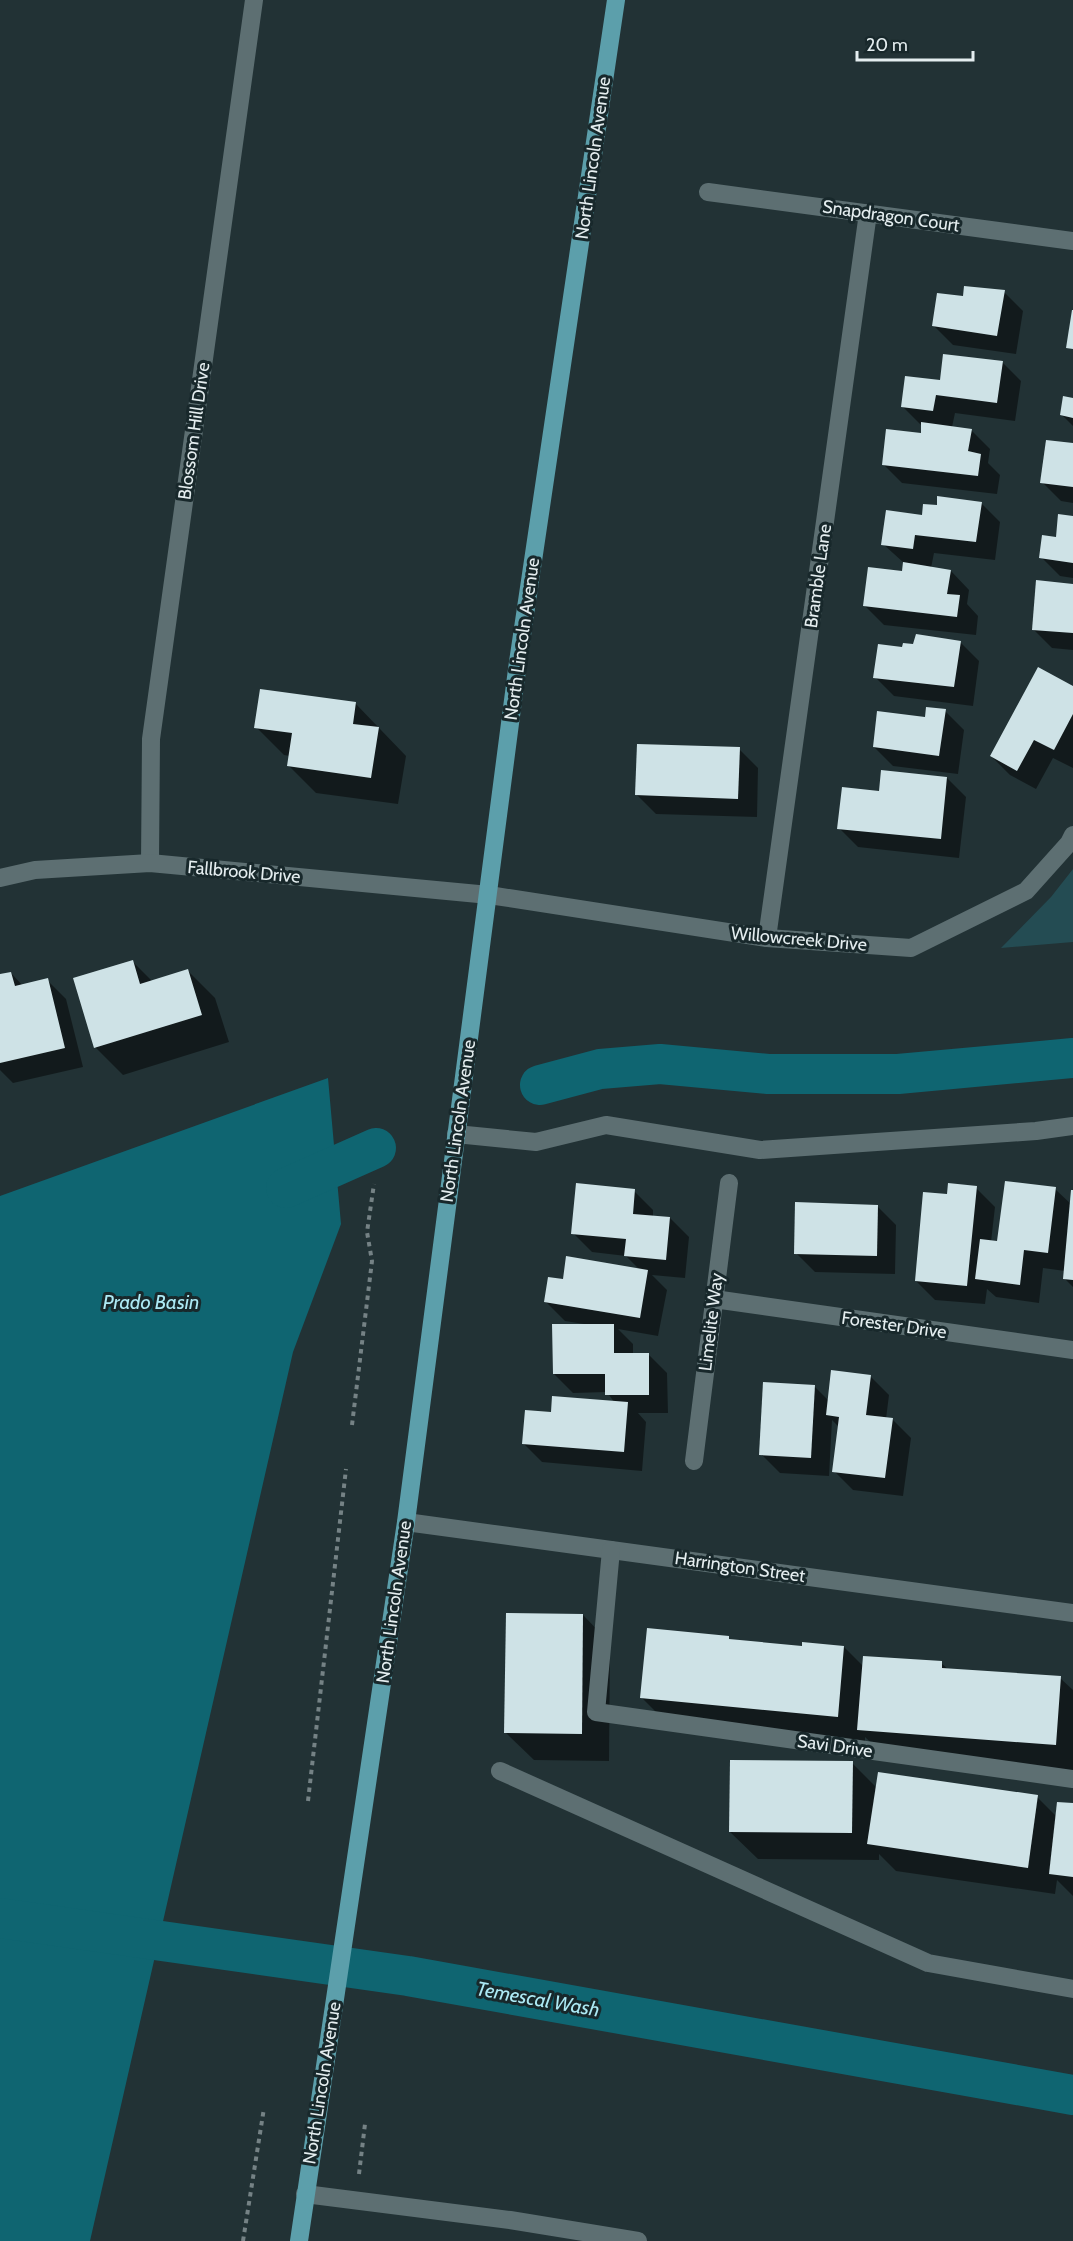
<svg xmlns="http://www.w3.org/2000/svg" width="1073" height="2241" font-family="Cabin,sans-serif">
	<rect width="100%" height="100%" fill="#223235"/>
	<polygon fill="#244c53" points="1073,869 1073,942 1001,948 1051,897"/>
	<polygon fill="#0f6571" points="328,1078 341,1224 293,1352 90,2241 0,2241 0,1196"/>
	<g fill="#0007">
		<polygon points="1004,292 1023,311 1016,354 953,345 934,326 964,297"/>
		<polygon points="1002,362 1021,381 1015,421 955,413 952,427 971,430 990,449 988,463 1000,475 997,494 902,483 883,464 922,435 921,425 902,406 941,382"/>
		<polygon points="1073,400 1073,426 1062,415"/>
		<polygon points="1073,444 1073,503 1061,501 1042,482"/>
		<polygon points="981,503 1000,522 995,560 934,553 931,568 951,571 969,590 967,604 978,616 976,635 884,625 865,606 903,573 904,563 883,544 938,507"/>
		<polygon points="1073,518 1073,578 1060,576 1041,557"/>
		<polygon points="1073,585 1073,650 1052,648 1033,629"/>
		<polygon points="960,642 979,661 973,706 894,696 875,677 903,649"/>
		<polygon points="1073,687 1073,768 1053,758 1036,789 1010,775 991,756"/>
		<polygon points="355,703 406,756 398,804 316,793 289,766 290,756 284,755 256,727"/>
		<polygon points="945,711 964,730 958,774 893,766 874,747 926,719"/>
		<polygon points="739,749 758,768 757,817 656,814 637,795"/>
		<polygon points="947,778 966,797 959,858 858,847 839,828 880,793"/>
		<polygon points="132,961 153,982 188,971 215,998 229,1042 123,1075 96,1048 74,979"/>
		<polygon points="11,973 23,986 47,980 66,999 83,1067 13,1083 0,1070 0,976"/>
		<polygon points="976,1188 995,1207 991,1242 999,1243 1055,1189 1072,1205 1073,1189 1073,1287 1065,1279 1065,1271 1043,1268 1039,1303 996,1297 987,1289 985,1304 935,1300 916,1281 948,1196"/>
		<polygon points="634,1191 653,1210 653,1217 670,1218 689,1237 685,1278 652,1275 667,1290 658,1336 618,1329 633,1344 633,1354 648,1354 667,1373 668,1413 638,1413 646,1422 642,1471 542,1462 523,1443 552,1413 614,1402 607,1392 573,1393 554,1374 584,1324 565,1321 546,1302 564,1280 640,1270 626,1256 592,1252 573,1233"/>
		<polygon points="877,1206 896,1225 895,1274 815,1272 796,1253"/>
		<polygon points="870,1376 889,1395 886,1419 892,1419 911,1438 903,1496 853,1490 834,1471 839,1427 832,1420 829,1476 780,1473 761,1454 814,1386 829,1401"/>
		<polygon points="583,1615 610,1643 609,1761 534,1760 506,1733"/>
		<polygon points="728,1638 731,1641 803,1647 844,1647 864,1667 941,1663 949,1670 1060,1678 1073,1690 1073,1771 886,1757 865,1737 865,1744 669,1725 641,1697"/>
		<polygon points="852,1763 877,1788 1037,1797 1057,1817 1073,1805 1073,1896 1057,1880 1055,1894 896,1871 879,1854 879,1860 758,1859 730,1832"/>
	</g>
	<g fill="none" stroke-linecap="round" stroke-linejoin="round">
		<g stroke="#0f6571" stroke-width="40">
			<polyline points="540,1085 600,1069 660,1064 768,1074 898,1074 1073,1058"/>
			<polyline points="286,1188 376,1148"/>
			<polyline points="0,1918 408,1976 1073,2095"/>
		</g>
	</g>
	<g fill="#cee2e6">
		<polygon points="964,286 1005,290 997,336 932,326 937,293 963,296"/>
		<polygon points="1072,310 1073,310 1073,349 1066,348"/>
		<polygon points="943,354 1003,361 997,403 936,395 933,411 901,407 905,376 940,380"/>
		<polygon points="1063,396 1073,398 1073,418 1060,415"/>
		<polygon points="921,422 972,429 968,451 981,454 978,476 882,465 886,429 921,433"/>
		<polygon points="1046,440 1073,443 1073,487 1040,483"/>
		<polygon points="937,496 982,502 976,542 915,535 913,549 881,545 886,510 922,515 923,504 937,505"/>
		<polygon points="1058,514 1073,516 1073,563 1039,558 1042,535 1056,537"/>
		<polygon points="903,562 951,570 947,594 960,595 957,617 863,606 868,567 902,571"/>
		<polygon points="1036,580 1073,584 1073,633 1032,630"/>
		<polygon points="916,634 961,641 954,687 873,678 878,644 902,647 903,643 913,644"/>
		<polygon points="1038,667 1073,686 1073,714 1054,750 1034,740 1017,771 990,756"/>
		<polygon points="260,689 356,702 353,724 379,727 371,778 287,766 292,733 254,728"/>
		<polygon points="926,707 946,709 939,756 873,747 877,711 925,717"/>
		<polygon points="637,744 740,747 738,799 635,795"/>
		<polygon points="881,770 947,777 941,839 837,829 842,787 879,791"/>
		<polygon points="133,960 140,984 188,969 202,1015 94,1048 73,978"/>
		<polygon points="11,972 15,986 48,978 65,1048 0,1063 0,974"/>
		<polygon points="1005,1181 1056,1187 1048,1253 1024,1250 1020,1285 975,1279 980,1239 997,1241"/>
		<polygon points="576,1183 635,1189 633,1214 670,1217 666,1260 624,1256 626,1239 571,1234"/>
		<polygon points="948,1183 977,1186 967,1286 915,1281 923,1192 947,1194"/>
		<polygon points="1071,1190 1073,1190 1073,1280 1063,1279"/>
		<polygon points="795,1202 878,1205 877,1256 794,1254"/>
		<polygon points="566,1256 648,1270 640,1318 544,1302 548,1277 563,1279"/>
		<polygon points="552,1324 614,1324 614,1353 649,1353 649,1395 605,1395 605,1374 553,1374"/>
		<polygon points="831,1370 871,1375 866,1415 893,1418 885,1478 832,1472 839,1417 826,1415"/>
		<polygon points="763,1382 815,1385 811,1458 759,1455"/>
		<polygon points="552,1396 628,1402 624,1452 522,1444 525,1410 551,1412"/>
		<polygon points="506,1613 583,1614 582,1734 504,1733"/>
		<polygon points="647,1628 729,1636 729,1639 802,1646 802,1642 844,1646 838,1717 640,1698"/>
		<polygon points="863,1656 942,1661 942,1668 1061,1676 1056,1745 857,1730"/>
		<polygon points="730,1760 853,1761 852,1833 729,1832"/>
		<polygon points="878,1772 1038,1795 1028,1868 867,1844"/>
		<polygon points="1057,1802 1073,1803 1073,1877 1049,1874"/>
	</g>
	<g fill="none" stroke-linecap="round" stroke-linejoin="round">
		<g stroke="#758285" stroke-width="4" stroke-dasharray="4.5 4.5" stroke-linecap="butt">
			<polyline points="352,1425 372,1261 367,1232 374,1184"/>
			<polyline points="308,1801 346,1469"/>
			<polyline points="359,2174 365,2124"/>
			<polyline points="243,2241 264,2108"/>
		</g>
		<g stroke="#5d6f72" stroke-width="18">
			<polyline points="708,192 1073,241"/>
			<polyline points="150,863 151,739 254,0"/>
			<polyline points="0,878 35,870 150,863 489,895 767,938 911,948 1026,891 1069,843 1073,835"/>
			<polyline points="767,938 868,213"/>
			<polyline points="456,1134 536,1142 606,1125 760,1150 1036,1131 1073,1126"/>
			<polyline points="714,1299 1073,1350"/>
			<polyline points="694,1461 729,1183"/>
			<polyline points="406,1522 1073,1613"/>
			<polyline points="611,1550 596,1712 1073,1779"/>
			<polyline points="500,1771 928,1963 1073,1989"/>
			<polyline points="305,2194 510,2220 638,2241"/>
		</g>
		<polyline stroke="#5c9fab" stroke-width="18" points="299,2241 406,1522 518,662 616,0"/>
	</g>
	<g text-anchor="middle" stroke-width="6" stroke-linejoin="round" paint-order="stroke">
		<g font-size="18" fill="#e4edef" stroke="#18282b">
			<text transform="translate(593 158) rotate(-82)" y="6">North Lincoln Avenue</text>
			<text transform="translate(891 216) rotate(8)" y="6">Snapdragon Court</text>
			<text transform="translate(194 431) rotate(-82)" y="6">Blossom Hill Drive</text>
			<text transform="translate(818 576) rotate(-82)" y="6">Bramble Lane</text>
			<text transform="translate(522 639) rotate(-82)" y="6">North Lincoln Avenue</text>
			<text transform="translate(244 872) rotate(5)" y="6">Fallbrook Drive</text>
			<text transform="translate(799 939) rotate(5)" y="6">Willowcreek Drive</text>
			<text transform="translate(458 1121) rotate(-82)" y="6">North Lincoln Avenue</text>
			<text transform="translate(711 1322) rotate(-83)" y="6">Limelite Way</text>
			<text transform="translate(894 1325) rotate(8)" y="6">Forester Drive</text>
			<text transform="translate(740 1567) rotate(8)" y="6">Harrington Street</text>
			<text transform="translate(394 1602) rotate(-82)" y="6">North Lincoln Avenue</text>
			<text transform="translate(835 1746) rotate(8)" y="6">Savi Drive</text>
			<text transform="translate(322 2083) rotate(-81)" y="6">North Lincoln Avenue</text>
		</g>
		<g font-size="20" font-style="italic" fill="#adeaf5" stroke="#18282b">
			<text x="151" y="1309">Prado Basin</text>
			<text transform="translate(538 1999) rotate(10)" y="7">Temescal Wash</text>
		</g>
	</g>
	<path d="M857 51v9h116v-9" fill="none" stroke="#e4edef" stroke-width="3"/>
	<text x="866" y="51" font-size="18" fill="#e4edef" stroke="#18282b" stroke-width="4.5" paint-order="stroke">20 m</text>
</svg>
